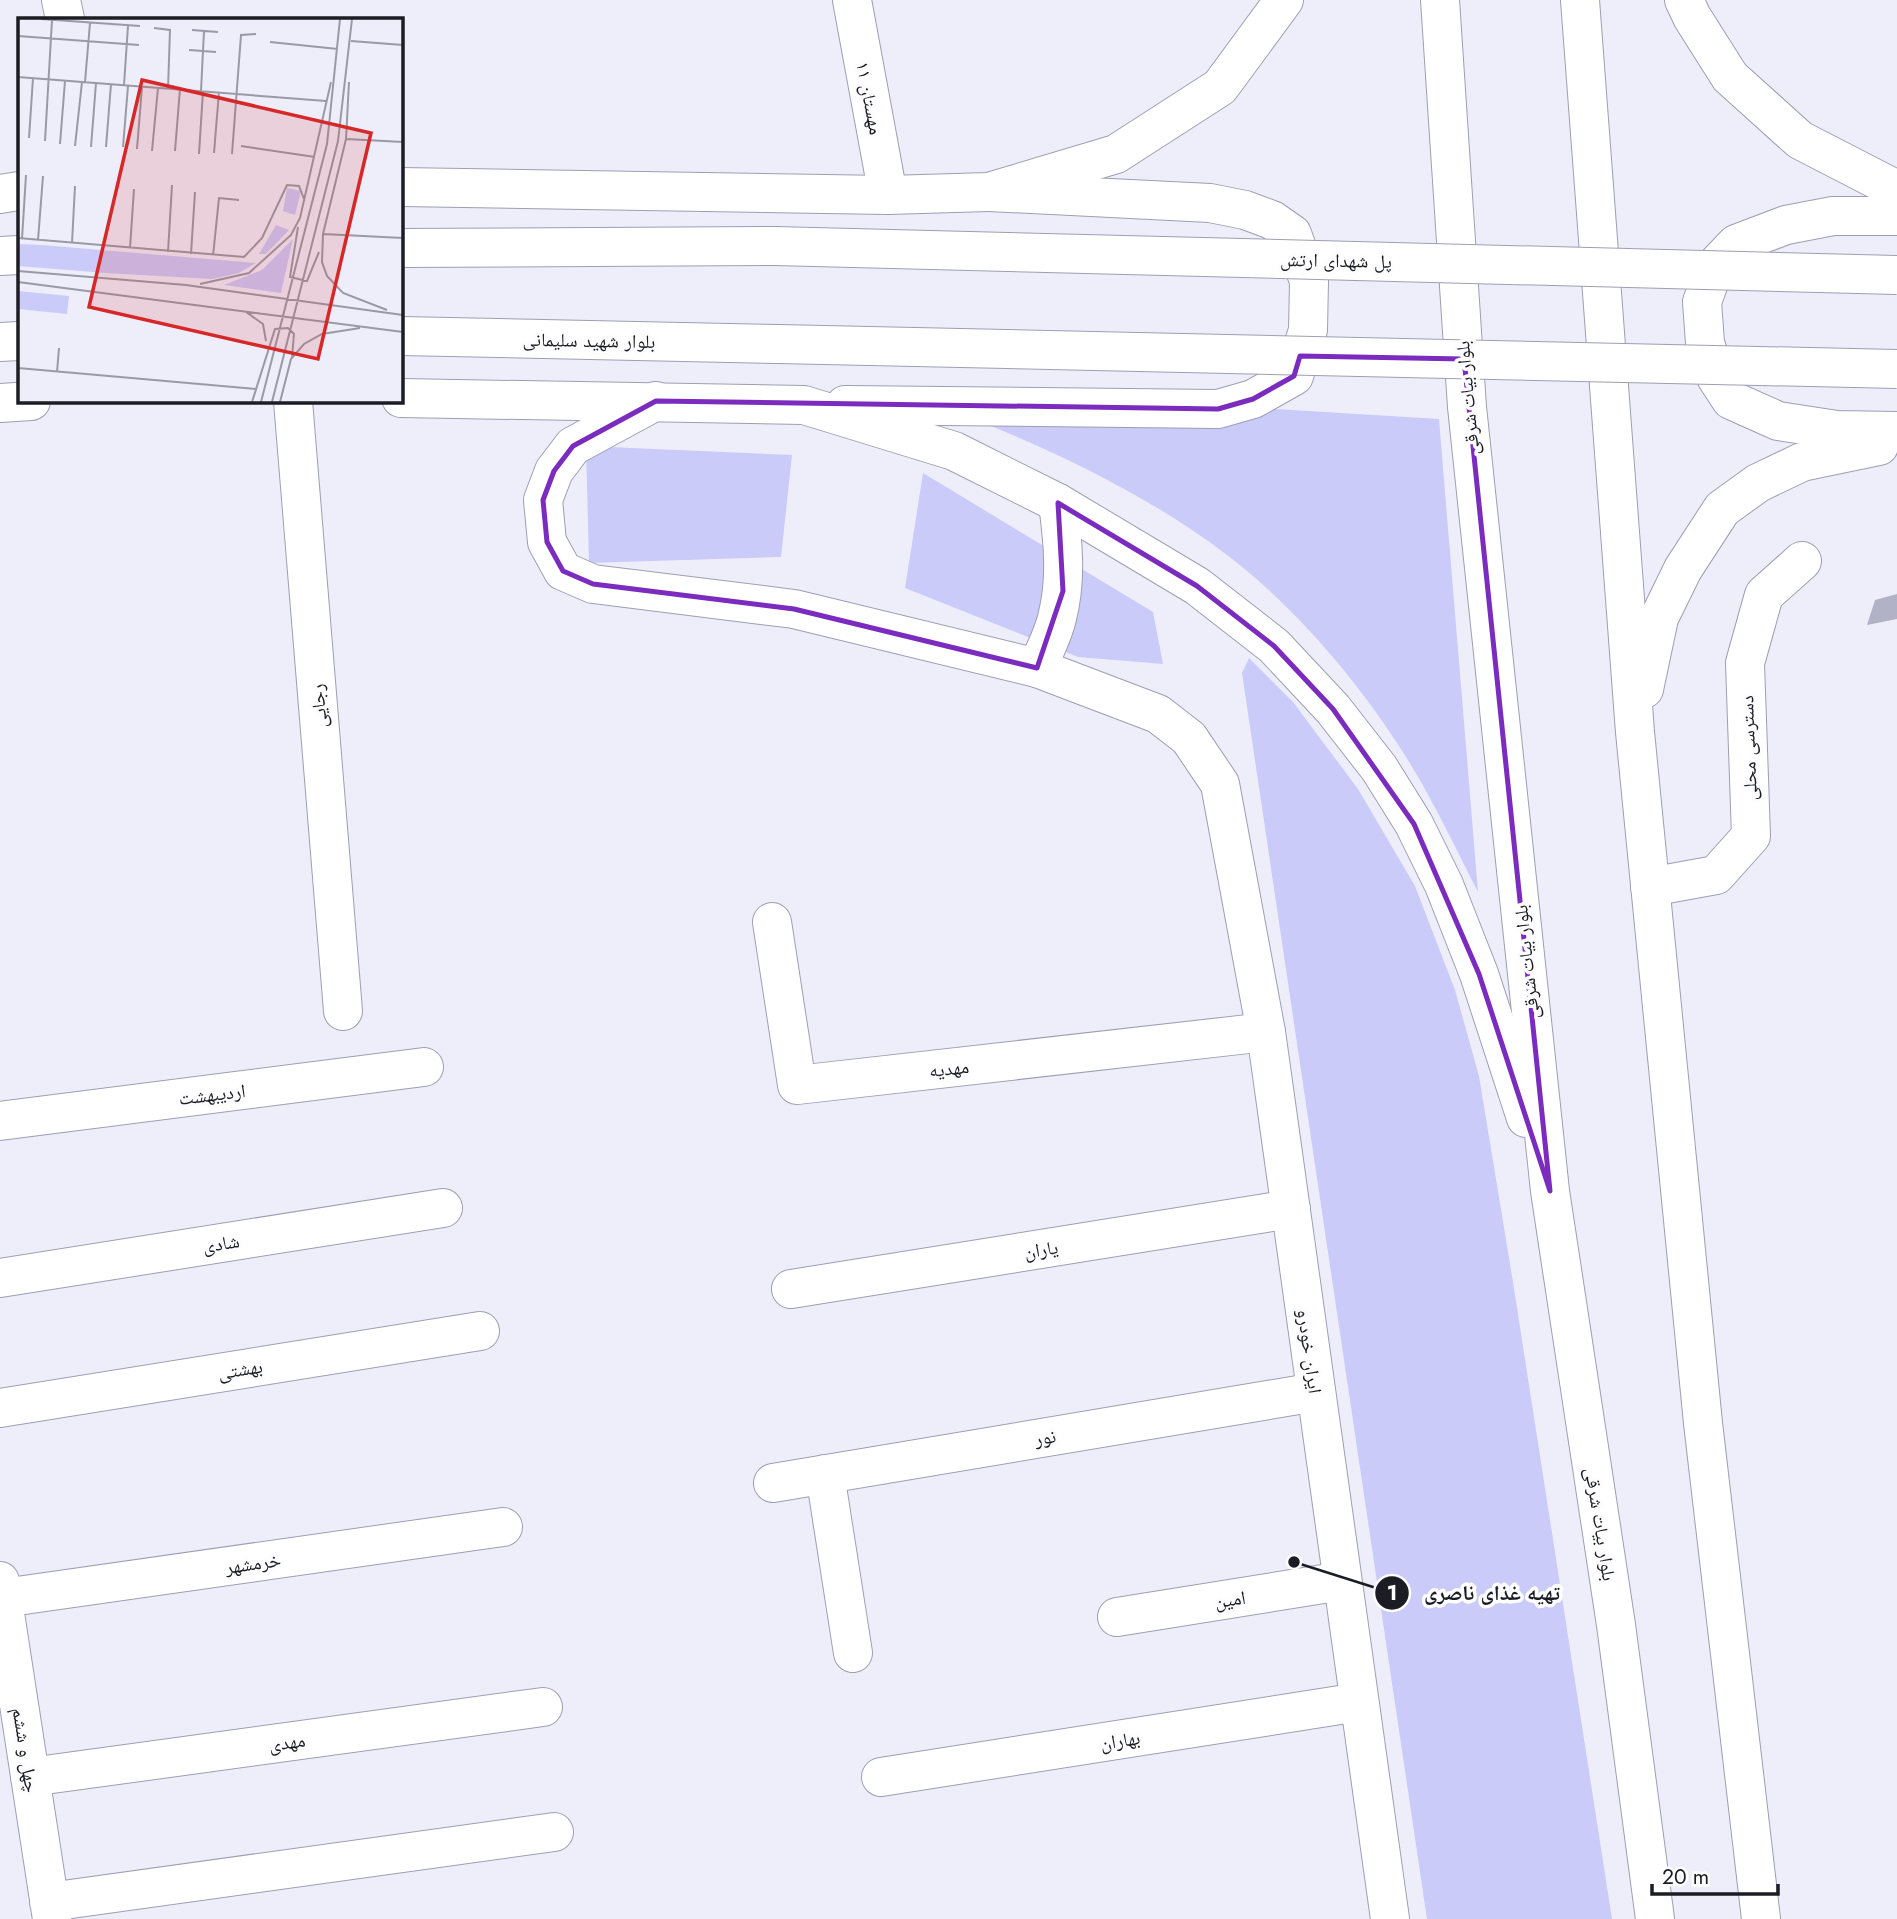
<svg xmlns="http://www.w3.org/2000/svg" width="1897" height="1919" font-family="Jost,'Noto Naskh Arabic',sans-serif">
	<rect width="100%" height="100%" fill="#eeeefb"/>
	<g fill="#cacbf9">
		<path d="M1276,409L1439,419L1478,892C1455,847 1433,800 1406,757C1360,683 1293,604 1223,552C1154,500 1066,456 986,424L1235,423Z"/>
		<polygon points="586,446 792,455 781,557 589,563"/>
		<polygon points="923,473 1153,612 1163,664 1078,657 905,588"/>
		<polygon points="1249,658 1293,702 1358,789 1415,886 1455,990 1479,1076 1513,1282 1612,1919 1427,1919 1242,673"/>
	</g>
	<polygon fill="#b1b2c6" points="1897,594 1897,619 1867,625 1875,600"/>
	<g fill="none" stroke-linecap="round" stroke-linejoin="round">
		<defs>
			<g id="minor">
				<polyline points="61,0 65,19"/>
				<polyline points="852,0 888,195"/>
				<polyline points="293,401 343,1011"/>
				<polyline points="656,401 573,446 554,471 543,500 547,542 563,571 593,584 794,609 1037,668 1158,714 1189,738 1220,784 1266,1032 1390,1919"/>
				<path d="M1037,668C1044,652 1053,635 1057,618C1067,579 1063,542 1058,503"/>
				<polyline points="1650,887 1716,875 1751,836 1745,663 1764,595 1802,561"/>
				<polyline points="772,922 797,1085 1266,1032"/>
				<polyline points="0,1121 424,1067"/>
				<polyline points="0,1278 443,1208"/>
				<polyline points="791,1289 1291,1209"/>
				<polyline points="0,1408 480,1331"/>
				<polyline points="825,1474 853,1653"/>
				<polyline points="773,1483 1316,1392"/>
				<polyline points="0,1581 52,1919"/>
				<polyline points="3,1598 503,1527"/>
				<polyline points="1117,1617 1342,1581"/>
				<polyline points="30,1777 543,1707"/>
				<polyline points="881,1777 1359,1702"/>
				<polyline points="49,1902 554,1832"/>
			</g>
			<g id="major">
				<polyline points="1440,0 1467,407 1550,1191 1616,1625 1655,1919"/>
				<polyline points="1580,0 1635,732 1703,1423 1761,1919"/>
				<polyline points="1684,0 1692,17 1730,77 1800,140 1897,190"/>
				<polyline points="401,187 888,195 989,192 1116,154 1220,87 1284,0"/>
				<polyline points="0,194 19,191"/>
				<polyline points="1897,216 1833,216 1786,225 1736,244 1715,266 1702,302 1705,343 1716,377 1731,400 1778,421 1837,430 1897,431"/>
				<polyline points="401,248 775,246"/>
				<polyline points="0,256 19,255"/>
				<polyline points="401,336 778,344"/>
				<polyline points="0,342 19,341"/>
				<polyline points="401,398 804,405 954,451 1058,503 1197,586 1274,646 1333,709 1379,768 1414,824 1444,885 1479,974 1526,1118"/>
				<polyline points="0,403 31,401"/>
				<polyline points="845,405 1218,409 1253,399 1294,376 1308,330 1309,281 1292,234 1272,220 1245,210 1210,203 989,192"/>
				<polyline points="1644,689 1659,618 1683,569 1722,509 1758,483 1802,462 1879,446"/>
			</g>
		</defs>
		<use href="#minor" stroke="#9d9eb2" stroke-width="40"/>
		<use href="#major" stroke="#9d9eb2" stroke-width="40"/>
		<use href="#minor" stroke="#fff" stroke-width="38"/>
		<use href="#major" stroke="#fff" stroke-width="38"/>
		<defs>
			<g id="major-bridge">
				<polyline points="775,246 1897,275"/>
				<polyline points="778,344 1897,369"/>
			</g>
		</defs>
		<use href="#major-bridge" stroke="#9d9eb2" stroke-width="40" stroke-linecap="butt"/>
		<use href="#major-bridge" stroke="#fff" stroke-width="38"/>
	</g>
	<path fill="none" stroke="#7b2cbf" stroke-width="5" stroke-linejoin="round" d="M1300,356L1464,359L1550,1191L1479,974L1414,824L1333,709L1274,646L1197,586L1058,503L1063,591L1037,668L794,609L593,584L563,571L547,542L543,500L554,471L573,446L656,401L1218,409L1253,399L1294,376Z"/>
	<g text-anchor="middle" stroke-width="7" stroke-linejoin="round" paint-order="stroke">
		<g font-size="19" fill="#1c1d24" stroke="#fdfdfd">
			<text transform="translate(870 98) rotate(79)" y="7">مهستان ۱۱</text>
			<text transform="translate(1336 260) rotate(1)" y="7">پل شهدای ارتش</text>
			<text transform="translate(589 340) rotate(1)" y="7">بلوار شهید سلیمانی</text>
			<text transform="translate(1467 398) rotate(-95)" y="7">بلوار بیات شرقی</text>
			<text transform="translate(318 706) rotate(-95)" y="7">رجایی</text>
			<text transform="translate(1748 748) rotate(-92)" y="7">دسترسی محلی</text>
			<text transform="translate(1526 962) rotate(-96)" y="7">بلوار بیات شرقی</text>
			<text transform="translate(949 1068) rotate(-6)" y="7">مهدیه</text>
			<text transform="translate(212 1094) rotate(-7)" y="7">اردیبهشت</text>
			<text transform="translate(221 1243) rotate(-9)" y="7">شادی</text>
			<text transform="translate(1041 1249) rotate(-9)" y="7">یاران</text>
			<text transform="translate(1310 1351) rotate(82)" y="7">ایران خودرو</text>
			<text transform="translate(240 1369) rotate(-9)" y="7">بهشتی</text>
			<text transform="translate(1045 1437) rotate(-10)" y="7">نور</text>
			<text transform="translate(1601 1524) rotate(81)" y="7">بلوار بیات شرقی</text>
			<text transform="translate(253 1563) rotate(-8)" y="7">خرمشهر</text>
			<text transform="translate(1230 1599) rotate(-9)" y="7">امین</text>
			<text transform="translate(1120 1740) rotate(-9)" y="7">بهاران</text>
			<text transform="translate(287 1742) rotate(-8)" y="7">مهدی</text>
			<text transform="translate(26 1750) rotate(81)" y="7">چهل و ششم</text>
		</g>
	</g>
	<g transform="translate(18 18)">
		<rect width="385" height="385" fill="#eeeefb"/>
		<path d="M269,170L283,173L277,197L265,193ZM258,207L271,212L248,236H241ZM275,221L263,275L206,267L244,252ZM0,226L24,227L238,245L221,255L194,261L87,255L0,248ZM0,273L51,278L49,296L0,291Z" fill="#cacbf9"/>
		<path fill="none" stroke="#9a9aa5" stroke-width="2" d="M23,1L122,8M136,10L152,12L150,71M174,12L200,14M0,18L121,27M333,23L385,27M252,24L320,31M171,32L198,34M0,59L308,83M67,64L72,5M331,64L328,121L305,216L304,244L309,258L325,275L369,292M106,67L110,8M183,73L186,13M11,120L15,60M328,121L385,124M27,123L34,2M42,126L47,63M57,128L64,64M223,128L297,139M73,129L78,65M88,129L93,66M105,129L110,68M119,131L124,69M134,133L140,70M157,133L162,71M196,135L201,74M181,136L185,73M214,136L223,17L238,16M280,209L272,259L289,263L301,234M305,216L385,220M0,220L226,239L244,220L269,167L281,168L286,181M4,221L8,157M20,222L25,158M54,225L57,168M112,230L116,171M150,234L154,167M173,236L177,174M195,238L201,180L221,182M0,253L168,267L385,297M0,264L385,314M182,266L231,255L273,217L282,200L313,64M228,294L245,306L248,323M0,350L238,371M39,354L41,330M234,384L257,311L270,310L276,316L274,339M243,384L309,126L322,1M254,384L320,123L334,1M262,384L273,341L286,326L304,316L342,310"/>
		<path fill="#d62828" fill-opacity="0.15" stroke="#d62828" stroke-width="3.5" d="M124,62L353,115L300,341L71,289Z"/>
		<rect width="385" height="385" fill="none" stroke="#1c1d24" stroke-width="3.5"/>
	</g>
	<path fill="none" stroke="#1c1d24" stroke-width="2.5" d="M1294 1562L1392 1593"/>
	<g fill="#1c1d24" stroke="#fdfdfd" stroke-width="2.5">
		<circle cx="1294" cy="1562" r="7"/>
		<circle cx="1392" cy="1593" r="18"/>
	</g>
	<g font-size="21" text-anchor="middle" font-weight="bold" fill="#fff">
		<text x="1392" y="1600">1</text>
	</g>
	<g font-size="21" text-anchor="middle" font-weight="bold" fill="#1c1d24" stroke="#fdfdfd" stroke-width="7" stroke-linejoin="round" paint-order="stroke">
		<text x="1492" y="1600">تهیه غذای ناصری</text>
	</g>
	<path d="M1652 1884v10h126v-10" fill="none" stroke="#1c1d24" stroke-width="3.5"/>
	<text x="1662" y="1884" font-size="21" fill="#1c1d24" stroke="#fdfdfd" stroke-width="5" paint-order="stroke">20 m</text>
</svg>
